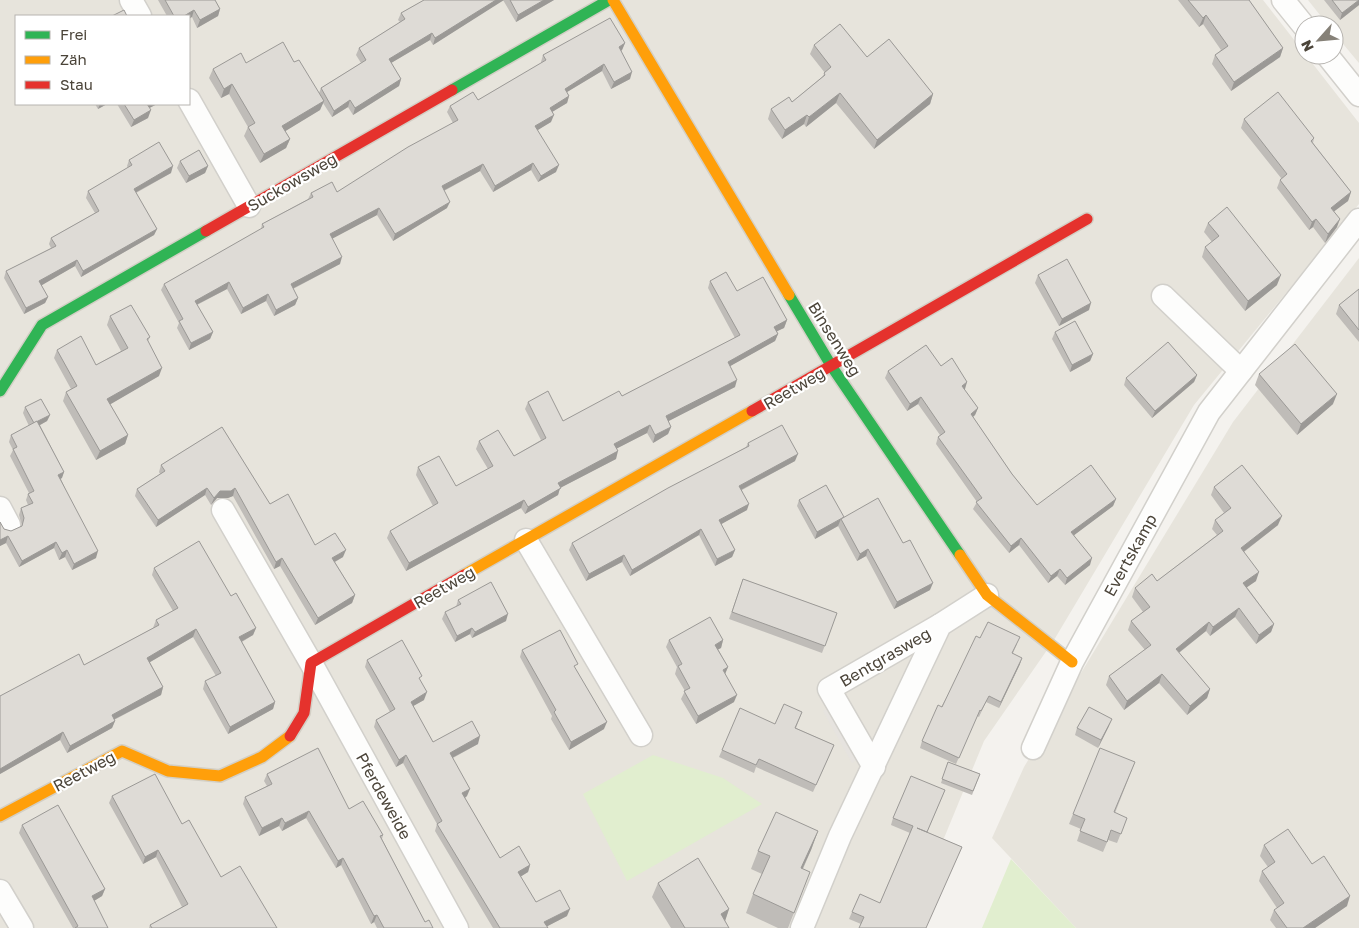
<svg xmlns="http://www.w3.org/2000/svg" width="1359" height="928" font-family="'Golos Text',sans-serif">
	<rect width="100%" height="100%" fill="#f4f2ee"/>
	<g fill="#e7e4dc" fill-rule="evenodd">
		<path d="M0,0H1263L1359,123V204L1194,405L1054,640L984,741L907,928H0ZM16,16H189V104H16Z"/>
		<polygon points="1308,0 1359,0 1359,63 1334,33 1334,25 1328,25"/>
		<polygon points="1359,258 1359,928 1076,928 992,838 1024,767 1233,422"/>
	</g>
	<g fill="#e1eecf">
		<polygon points="653,755 723,778 762,804 627,881 583,794"/>
		<polygon points="1011,859 1076,928 982,928"/>
	</g>
	<polygon fill="#e6e3df" points="837,703 867,754 852,763 823,711"/>
	<g fill="none" stroke-linecap="round" stroke-linejoin="round">
		<defs>
			<g id="street">
				<polyline points="131,0 140,16"/>
				<polyline points="1283,0 1304,26"/>
				<polyline points="1327,55 1359,95"/>
				<polyline points="189,100 249,206"/>
				<polyline points="1163,296 1241,371"/>
				<polyline points="0,508 9,525"/>
				<polyline points="223,510 311,663 457,928"/>
				<polyline points="526,540 641,735"/>
				<polyline points="1033,748 1072,662 1209,412 1359,220"/>
				<polyline points="874,767 829,689 940,625"/>
				<polyline points="0,891 22,928"/>
				<polyline points="802,928 840,836 940,625 987,595"/>
			</g>
			<g id="fast">
				<polyline points="452,90 609,0"/>
				<polyline points="789,295 832,367 960,555"/>
				<polyline points="0,391 42,325 206,231"/>
			</g>
			<g id="slow">
				<polyline points="613,0 789,295"/>
				<polyline points="960,555 987,595 1072,662"/>
				<polyline points="464,575 752,411"/>
				<polyline points="0,816 122,751 168,771 220,776 262,757 290,736"/>
			</g>
			<g id="jam">
				<polyline points="206,231 452,90"/>
				<polyline points="752,411 1087,219"/>
				<polyline points="290,736 304,713 311,663 464,575"/>
			</g>
		</defs>
		<use href="#street" stroke="#d2d0cb" stroke-width="25"/>
		<use href="#fast" stroke="#d3cfc5" stroke-width="14"/>
		<use href="#slow" stroke="#d3cfc5" stroke-width="14"/>
		<use href="#jam" stroke="#d3cfc5" stroke-width="14"/>
		<use href="#street" stroke="#fdfdfc" stroke-width="22"/>
		<use href="#fast" stroke="#30b455" stroke-width="11"/>
		<use href="#slow" stroke="#ff9f0a" stroke-width="11"/>
		<use href="#jam" stroke="#e5322d" stroke-width="11"/>
	</g>
	<g fill="#bfbcb8">
		<polygon points="158,0 215,0 220,9 218,16 197,28 192,17 189,16 167,16"/>
		<polygon points="424,0 554,0 516,22 503,0 433,45 430,40 391,63 401,79 399,86 353,115 348,107 332,117 323,103 320,110 285,131 290,139 286,148 260,163 244,136 248,127 229,94 221,98 209,78 213,69 246,63 294,62 319,93 321,88 361,63 356,55 359,48 400,22 398,20 401,13"/>
		<polygon points="1178,0 1249,0 1283,48 1280,57 1231,91 1212,64 1215,55 1221,50 1203,24 1199,27"/>
		<polygon points="1324,0 1359,0 1359,5 1340,20"/>
		<polygon points="625,43 622,50 621,51 630,79 611,89 602,71 567,92 569,96 567,103 552,112 551,122 537,130 556,172 538,182 531,170 493,192 480,171 444,191 447,208 393,241 377,215 332,238 340,264 293,289 298,298 295,305 274,316 266,301 241,314 227,289 197,305 213,332 210,339 189,350 177,328 179,323 161,290 164,284 261,229 262,224 308,199 311,193 337,192 453,123 447,112 450,106 478,100 542,63 541,62 543,55"/>
		<polygon points="814,45 867,57 933,94 930,104 874,149 836,103 806,127 804,124 782,139 768,119 771,109 792,102 822,77 825,73 810,54"/>
		<polygon points="95,104 107,104 98,109"/>
		<polygon points="117,104 157,104 149,108 148,118 131,127"/>
		<polygon points="1244,119 1314,138 1313,143 1351,192 1348,201 1334,211 1337,227 1325,243 1313,227 1309,230 1277,188 1280,180 1281,178 1241,128"/>
		<polygon points="129,160 171,173 136,193 157,229 154,235 81,277 75,266 41,285 48,297 45,303 24,314 4,278 6,271 51,248 49,244 51,238 95,213 86,198 88,191 128,168 127,166"/>
		<polygon points="180,161 208,166 205,173 186,183 177,168"/>
		<polygon points="1208,223 1277,285 1245,311 1202,257 1205,247 1212,242 1204,232"/>
		<polygon points="1038,275 1089,310 1059,326 1035,283"/>
		<polygon points="710,281 737,291 787,320 784,328 777,331 778,334 775,341 730,366 735,387 668,421 671,427 668,434 653,443 647,433 617,448 616,459 560,488 558,495 525,514 521,508 406,571 387,538 390,531 433,506 416,475 418,467 456,486 488,469 476,449 479,441 514,456 541,440 525,409 528,402 563,421 622,396 735,338 708,288"/>
		<polygon points="1359,289 1359,342 1336,314 1339,305"/>
		<polygon points="110,316 150,337 148,341 159,376 110,404 128,435 125,444 96,460 63,401 66,392 71,389 54,358 57,350 96,365 121,351 107,325"/>
		<polygon points="1055,332 1093,354 1090,361 1070,372 1052,339"/>
		<polygon points="941,366 967,382 964,389 978,408 975,415 973,417 1012,474 1037,505 1116,499 1113,506 1074,535 1090,565 1065,585 1057,576 1048,583 1019,545 1009,553 973,509 977,502 936,444 938,437 940,435 918,404 907,411 885,378 888,371"/>
		<polygon points="1259,374 1333,404 1297,435 1255,385"/>
		<polygon points="1197,375 1194,382 1152,418 1124,385 1126,378"/>
		<polygon points="25,407 50,415 47,421 40,425 64,472 61,479 96,558 72,570 65,557 59,560 54,548 19,567 6,543 0,546 0,522 4,529 11,531 22,526 19,515 21,508 28,505 26,500 28,494 29,493 10,456 13,450 9,442 11,435 29,426 23,413"/>
		<polygon points="222,427 270,504 315,545 343,557 335,562 355,595 352,603 315,625 280,566 274,569 233,496 228,498 217,498 211,505 205,495 156,527 135,496 137,489 160,474 159,472 161,465"/>
		<polygon points="748,443 795,461 742,490 747,510 721,524 735,550 732,557 715,566 699,535 630,576 622,562 586,581 569,550 572,543 746,447"/>
		<polygon points="1214,487 1278,525 1244,552 1256,581 1247,587 1274,624 1271,632 1256,644 1235,617 1210,636 1206,631 1179,653 1210,689 1207,698 1187,715 1159,683 1124,710 1106,685 1109,676 1145,650 1128,630 1131,621 1143,612 1132,597 1135,588 1157,581 1217,535 1212,529 1215,520 1224,513 1211,495"/>
		<polygon points="799,500 844,517 903,543 930,590 894,609 866,556 857,561 838,526 815,539 797,506"/>
		<polygon points="154,568 231,596 256,628 253,635 242,642 275,702 273,709 228,734 203,689 205,681 216,676 193,637 150,662 163,687 161,695 114,720 115,721 112,728 67,753 60,740 0,774 0,696 84,665 153,628 156,620 173,611 152,575"/>
		<polygon points="743,579 837,613 822,653 729,619"/>
		<polygon points="458,600 506,621 472,638 470,634 455,642 442,619 445,612 456,607"/>
		<polygon points="980,638 1017,644 1013,653 1020,664 999,708 986,702 979,717 977,716 956,764 920,748 922,741"/>
		<polygon points="669,640 723,640 721,648 718,649 728,667 725,674 734,702 696,724 681,699 685,691 675,674 677,667 666,647"/>
		<polygon points="522,650 576,670 604,729 569,750 551,719 552,716 520,657"/>
		<polygon points="367,660 420,681 424,700 413,706 433,742 478,744 453,758 467,796 465,798 500,858 530,865 528,872 520,877 536,902 567,916 547,926 548,928 493,928 435,831 437,824 403,763 396,767 374,727 376,720 390,712 365,667"/>
		<polygon points="802,712 796,728 834,745 813,792 756,767 754,773 719,757 722,750 775,724"/>
		<polygon points="1109,726 1098,748 1075,735 1077,728"/>
		<polygon points="948,762 980,774 972,795 941,783"/>
		<polygon points="1135,762 1115,813 1127,818 1117,843 1108,840 1103,852 1077,841 1081,829 1069,824 1073,814"/>
		<polygon points="267,774 349,809 383,835 382,839 425,922 433,928 377,928 374,922 371,924 341,865 336,868 306,818 282,831 279,826 259,836 243,804 245,797 267,786 264,781"/>
		<polygon points="945,790 927,832 962,847 959,854 861,924 849,919 852,912 880,903 910,833 891,825 893,818"/>
		<polygon points="112,796 182,824 221,877 277,928 149,928 150,925 182,907 156,857 143,864 109,803"/>
		<polygon points="22,825 105,889 102,896 94,901 108,928 73,928 19,833"/>
		<polygon points="818,831 811,850 803,869 810,872 788,928 778,928 746,913 753,894 762,874 751,869 758,851"/>
		<polygon points="1264,845 1312,864 1347,906 1315,928 1276,928 1270,920 1274,910 1277,908 1259,881 1262,871 1268,867 1260,856"/>
		<polygon points="658,883 729,909 725,921 729,928 671,928 652,897"/>
	</g>
	<g fill="#9b9996">
		<polygon points="496,0 504,0 433,45 435,38"/>
		<polygon points="544,0 554,0 516,22 518,15"/>
		<polygon points="1359,0 1359,5 1340,20 1342,13"/>
		<polygon points="220,9 218,16 197,28 200,20"/>
		<polygon points="194,10 192,17 189,19 189,16 184,16"/>
		<polygon points="1206,15 1203,24 1199,27 1203,18"/>
		<polygon points="432,33 430,40 386,66 389,59"/>
		<polygon points="625,43 622,50 616,54 619,47"/>
		<polygon points="1283,48 1280,57 1231,91 1234,82"/>
		<polygon points="604,64 602,71 562,95 565,89"/>
		<polygon points="632,72 630,79 611,89 614,82"/>
		<polygon points="401,79 399,86 353,115 355,108"/>
		<polygon points="232,84 229,94 221,98 224,89"/>
		<polygon points="840,93 836,103 806,127 809,117"/>
		<polygon points="933,94 930,104 874,149 877,140"/>
		<polygon points="569,96 567,103 547,115 550,108"/>
		<polygon points="350,100 348,107 332,117 334,111"/>
		<polygon points="324,101 320,110 279,135 282,126"/>
		<polygon points="100,104 107,104 98,109"/>
		<polygon points="147,104 157,104 144,111"/>
		<polygon points="151,110 148,118 131,127 134,120"/>
		<polygon points="554,115 551,122 533,133 535,126"/>
		<polygon points="807,115 804,124 782,139 785,130"/>
		<polygon points="290,139 286,148 260,163 264,154"/>
		<polygon points="533,163 531,170 493,192 495,186"/>
		<polygon points="483,164 480,171 439,193 442,186"/>
		<polygon points="559,165 556,172 538,182 541,176"/>
		<polygon points="173,166 171,173 131,195 134,189"/>
		<polygon points="208,166 205,173 186,183 189,176"/>
		<polygon points="1351,192 1348,201 1328,216 1331,208"/>
		<polygon points="450,202 447,208 393,241 395,234"/>
		<polygon points="379,208 377,215 328,241 330,234"/>
		<polygon points="1316,219 1313,227 1309,230 1312,222"/>
		<polygon points="1340,219 1337,227 1325,243 1328,234"/>
		<polygon points="157,229 154,235 81,277 83,271"/>
		<polygon points="342,257 340,264 288,291 291,284"/>
		<polygon points="77,260 75,266 37,288 39,281"/>
		<polygon points="1281,275 1277,285 1245,311 1248,301"/>
		<polygon points="229,282 227,289 192,307 195,301"/>
		<polygon points="268,294 266,301 241,314 243,308"/>
		<polygon points="48,297 45,303 24,314 26,308"/>
		<polygon points="298,298 295,305 274,316 276,310"/>
		<polygon points="1091,303 1089,310 1059,326 1062,319"/>
		<polygon points="787,320 784,328 771,334 774,327"/>
		<polygon points="213,332 210,339 189,350 191,343"/>
		<polygon points="778,334 775,341 725,369 728,362"/>
		<polygon points="1093,354 1090,361 1070,372 1072,365"/>
		<polygon points="162,368 159,376 104,408 107,399"/>
		<polygon points="1197,375 1194,382 1152,418 1155,411"/>
		<polygon points="737,380 735,387 663,424 666,416"/>
		<polygon points="967,382 965,389 959,393 962,386"/>
		<polygon points="1337,394 1333,404 1297,435 1301,424"/>
		<polygon points="921,397 918,404 907,411 910,404"/>
		<polygon points="978,408 975,415 968,421 971,414"/>
		<polygon points="50,415 47,421 31,430 34,423"/>
		<polygon points="650,425 647,433 612,451 614,444"/>
		<polygon points="671,427 668,434 653,443 655,435"/>
		<polygon points="128,435 125,444 96,460 100,451"/>
		<polygon points="618,451 616,459 560,488 558,495 525,514 528,507 558,483"/>
		<polygon points="798,454 795,461 737,492 739,486"/>
		<polygon points="64,472 62,478 56,481 58,475"/>
		<polygon points="207,488 205,495 156,527 158,520"/>
		<polygon points="235,488 233,496 228,498 217,498 211,505 214,498 220,491"/>
		<polygon points="1116,499 1113,506 1069,539 1071,532"/>
		<polygon points="524,500 521,508 406,571 409,563"/>
		<polygon points="749,504 747,510 716,527 719,520"/>
		<polygon points="1282,516 1278,525 1238,556 1241,548"/>
		<polygon points="841,519 838,526 815,539 817,532"/>
		<polygon points="701,529 699,535 630,576 632,570"/>
		<polygon points="8,536 6,543 0,546 0,540"/>
		<polygon points="1021,538 1019,545 1009,553 1011,546"/>
		<polygon points="56,542 54,548 19,567 22,561"/>
		<polygon points="868,549 866,556 857,561 860,554"/>
		<polygon points="67,550 65,557 59,560 62,553"/>
		<polygon points="346,550 343,557 329,565 332,558"/>
		<polygon points="735,550 732,557 715,566 717,559"/>
		<polygon points="98,551 96,558 72,570 74,564"/>
		<polygon points="624,555 622,562 586,581 589,574"/>
		<polygon points="282,558 280,566 274,569 276,562"/>
		<polygon points="1092,558 1090,565 1065,585 1067,578"/>
		<polygon points="1060,569 1057,576 1048,583 1051,576"/>
		<polygon points="1259,572 1256,581 1240,592 1243,583"/>
		<polygon points="933,583 930,590 894,609 897,602"/>
		<polygon points="355,595 352,603 315,625 318,618"/>
		<polygon points="1239,608 1235,617 1210,636 1213,627"/>
		<polygon points="508,614 506,621 472,638 475,632"/>
		<polygon points="1209,622 1206,631 1172,658 1176,649"/>
		<polygon points="1274,624 1271,632 1256,644 1259,635"/>
		<polygon points="256,628 253,635 237,644 239,637"/>
		<polygon points="472,628 470,634 455,642 457,636"/>
		<polygon points="196,629 193,637 145,665 147,658"/>
		<polygon points="723,640 721,648 713,652 715,645"/>
		<polygon points="1022,658 1020,664 999,708 1001,702"/>
		<polygon points="728,667 725,674 723,670"/>
		<polygon points="1162,674 1159,683 1124,710 1127,701"/>
		<polygon points="163,687 161,695 109,722 112,715"/>
		<polygon points="1210,689 1207,698 1187,715 1190,706"/>
		<polygon points="427,692 424,700 408,709 411,702"/>
		<polygon points="737,695 734,702 696,724 698,716"/>
		<polygon points="275,702 273,709 228,734 230,727"/>
		<polygon points="1112,719 1109,726 1098,748 1101,740"/>
		<polygon points="115,721 112,728 67,753 70,746"/>
		<polygon points="607,722 604,729 569,750 571,742"/>
		<polygon points="63,732 60,740 0,774 0,769"/>
		<polygon points="480,736 478,744 448,760 450,753"/>
		<polygon points="406,755 403,763 396,767 399,760"/>
		<polygon points="470,789 467,796 460,801 462,793"/>
		<polygon points="309,811 306,818 282,831 285,823"/>
		<polygon points="282,818 279,826 259,836 262,828"/>
		<polygon points="818,831 811,850 794,887 801,868"/>
		<polygon points="158,850 156,857 143,864 145,857"/>
		<polygon points="343,858 341,865 336,868 338,861"/>
		<polygon points="530,865 528,872 515,880 518,872"/>
		<polygon points="105,889 102,896 89,904 92,896"/>
		<polygon points="1350,896 1347,906 1315,928 1303,928"/>
		<polygon points="570,909 567,916 544,928 544,922"/>
		<polygon points="729,909 724,924 721,914"/>
		<polygon points="377,915 374,922 371,924 374,916"/>
	</g>
	<g fill="#dedbd6" stroke="#9b9996">
		<polygon points="165,0 215,0 220,9 200,20 194,10 184,16 174,16"/>
		<polygon points="424,0 496,0 435,38 432,33 389,59 401,79 355,108 350,100 334,111 321,88 366,60 359,48 405,19 401,13"/>
		<polygon points="510,0 544,0 518,15"/>
		<polygon points="1188,0 1249,0 1283,48 1234,82 1215,55 1228,46 1206,15 1203,18"/>
		<polygon points="1332,0 1359,0 1342,13"/>
		<polygon points="124,10 127,16 112,16"/>
		<polygon points="610,18 625,43 619,47 632,72 614,82 604,64 565,89 569,96 550,108 554,115 535,126 559,165 541,176 533,163 495,186 483,164 442,186 450,202 395,234 379,208 330,234 342,257 291,284 298,298 276,310 268,294 243,308 229,282 195,301 213,332 191,343 179,321 183,319 164,284 264,227 262,224 313,197 311,193 332,182 337,192 408,147 458,120 450,106 473,92 478,100 546,60 543,55"/>
		<polygon points="840,24 867,57 889,39 933,94 877,140 840,93 809,117 807,115 785,130 771,109 789,97 792,102 825,75 824,73 831,67 814,45"/>
		<polygon points="283,42 294,62 299,60 324,101 282,126 290,139 264,154 248,127 255,123 232,84 224,89 213,69 241,53 246,63"/>
		<polygon points="1278,92 1314,138 1311,141 1351,192 1331,208 1340,219 1328,234 1316,219 1312,222 1280,180 1287,174 1244,119"/>
		<polygon points="124,104 147,104 151,110 134,120"/>
		<polygon points="159,142 173,166 134,189 157,229 83,271 77,260 39,281 48,297 26,308 6,271 56,246 51,238 99,211 88,191 132,165 129,160"/>
		<polygon points="199,150 208,166 189,176 180,161"/>
		<polygon points="1227,207 1281,275 1248,301 1205,247 1219,236 1208,223"/>
		<polygon points="1067,259 1091,303 1062,319 1038,275"/>
		<polygon points="726,272 737,291 763,277 787,320 774,327 778,334 728,362 737,380 666,416 671,427 655,435 650,425 614,444 618,451 558,483 561,488 528,507 524,500 409,563 390,531 438,503 418,467 439,456 456,486 493,466 479,441 498,430 514,456 546,438 528,402 548,391 563,421 619,391 622,396 740,335 710,281"/>
		<polygon points="1359,289 1359,330 1339,305"/>
		<polygon points="131,305 150,337 147,339 162,368 107,399 128,435 100,451 66,392 77,386 57,350 81,336 96,365 128,348 110,316"/>
		<polygon points="1075,321 1093,354 1072,365 1055,332"/>
		<polygon points="1168,342 1197,375 1155,411 1126,378"/>
		<polygon points="1295,344 1337,394 1301,424 1259,374"/>
		<polygon points="926,345 941,366 952,358 967,382 962,386 978,408 971,414 1012,474 1037,505 1091,465 1116,499 1071,532 1092,558 1067,578 1060,569 1051,576 1021,538 1011,546 976,502 982,498 938,437 945,432 921,397 910,404 888,371"/>
		<polygon points="41,399 50,415 34,423 25,407"/>
		<polygon points="37,421 64,472 58,475 98,551 74,564 67,550 62,553 56,542 22,561 8,536 0,540 0,522 4,529 11,531 22,526 24,518 21,508 33,503 28,494 34,491 13,449 17,447 11,435"/>
		<polygon points="782,425 798,454 739,486 749,504 719,520 735,550 717,559 701,529 632,570 624,555 589,574 572,543 668,488 749,446 748,443"/>
		<polygon points="222,427 270,504 288,494 315,545 335,533 346,550 332,558 355,595 318,618 282,558 276,562 235,488 231,491 220,491 214,498 207,488 158,520 137,489 165,471 161,465"/>
		<polygon points="1242,465 1282,516 1241,548 1259,572 1243,583 1274,624 1259,635 1239,608 1213,627 1209,622 1176,649 1210,689 1190,706 1162,674 1127,701 1109,676 1151,645 1131,621 1150,607 1135,588 1152,574 1157,581 1223,531 1215,520 1231,508 1214,487"/>
		<polygon points="826,485 844,517 817,532 799,500"/>
		<polygon points="878,498 903,543 910,540 933,583 897,602 868,549 860,554 841,519"/>
		<polygon points="199,541 231,596 236,593 256,628 239,637 275,702 230,727 205,681 221,673 196,629 147,658 163,687 112,715 115,721 70,746 63,732 0,769 0,696 79,654 84,665 159,625 156,620 178,608 154,568"/>
		<polygon points="743,579 837,613 825,646 732,612"/>
		<polygon points="491,582 508,614 475,632 472,628 457,636 445,612 461,604 458,600"/>
		<polygon points="710,617 723,640 715,645 728,667 723,670 737,695 698,716 684,691 690,688 678,666 682,664 669,640"/>
		<polygon points="988,622 1020,637 1012,653 1022,658 1001,702 989,696 981,711 980,710 959,758 922,741 938,705 942,707 976,636 980,638"/>
		<polygon points="560,630 578,664 574,666 607,722 571,742 554,712 556,710 522,650"/>
		<polygon points="402,640 422,676 419,678 427,692 411,702 433,742 472,721 480,736 450,753 470,789 462,793 500,858 519,846 530,865 518,872 536,902 560,890 570,909 544,922 548,928 500,928 437,824 442,821 406,755 399,760 376,720 395,709 367,660"/>
		<polygon points="784,704 802,712 795,728 834,745 816,785 759,759 756,765 722,750 740,708 775,724"/>
		<polygon points="1089,707 1112,719 1101,740 1077,728"/>
		<polygon points="318,748 349,809 363,801 383,835 380,836 425,922 429,920 433,928 384,928 377,915 374,916 343,858 338,861 309,811 285,823 282,818 262,828 245,797 272,784 267,774"/>
		<polygon points="1100,748 1135,762 1114,812 1127,818 1121,834 1111,830 1107,842 1080,831 1085,819 1073,814"/>
		<polygon points="948,762 980,774 973,791 942,779"/>
		<polygon points="155,774 182,824 189,820 221,877 240,866 277,928 152,928 150,925 188,904 158,850 145,857 112,796"/>
		<polygon points="911,776 945,790 927,832 917,828 962,847 926,928 859,928 864,917 852,912 860,894 880,903 913,826 893,818"/>
		<polygon points="58,805 105,889 92,896 108,928 75,928 78,926 22,825"/>
		<polygon points="776,812 818,831 801,868 810,872 794,913 753,894 770,856 758,851"/>
		<polygon points="1288,829 1312,864 1324,856 1350,896 1303,928 1287,928 1274,910 1284,903 1262,871 1275,862 1264,845"/>
		<polygon points="698,858 729,909 721,914 729,928 685,928 658,883"/>
	</g>
	<g text-anchor="middle" stroke-width="4.5" stroke-linejoin="round" paint-order="stroke">
		<g font-size="16" fill="#4b4439" stroke="#fff">
			<text transform="translate(292 182) rotate(-30)" y="6">Suckowsweg</text>
			<text transform="translate(835 339) rotate(58)" y="6">Binsenweg</text>
			<text transform="translate(794 388) rotate(-30)" y="6">Reetweg</text>
			<text transform="translate(1130 555) rotate(-61)" y="6">Evertskamp</text>
			<text transform="translate(444 587) rotate(-30)" y="6">Reetweg</text>
			<text transform="translate(885 657) rotate(-30)" y="6">Bentgrasweg</text>
			<text transform="translate(84 771) rotate(-28)" y="6">Reetweg</text>
			<text transform="translate(384 796) rotate(61)" y="6">Pferdeweide</text>
		</g>
	</g>
	<rect x="15" y="15" width="175" height="90" fill="#ffffff" stroke="#b7b4b0"/>
	<rect x="25" y="31" width="25" height="8" fill="#30b455" stroke="#b7b4b0"/>
	<text x="60" y="40" font-size="15" fill="#4b4439">Frei</text>
	<rect x="25" y="56" width="25" height="8" fill="#ff9f0a" stroke="#b7b4b0"/>
	<text x="60" y="65" font-size="15" fill="#4b4439">Zäh</text>
	<rect x="25" y="81" width="25" height="8" fill="#e5322d" stroke="#b7b4b0"/>
	<text x="60" y="90" font-size="15" fill="#4b4439">Stau</text>
	<g transform="translate(1319 40) rotate(243)"><circle r="24" fill="#ffffff" stroke="#b7b4b0"/>
	<path d="M0-4L9 19L0 12L-9 19Z" fill="#868178"/>
	<text y="-8" font-size="14" font-weight="bold" text-anchor="middle" fill="#4b4439">N</text>
	</g>
</svg>
